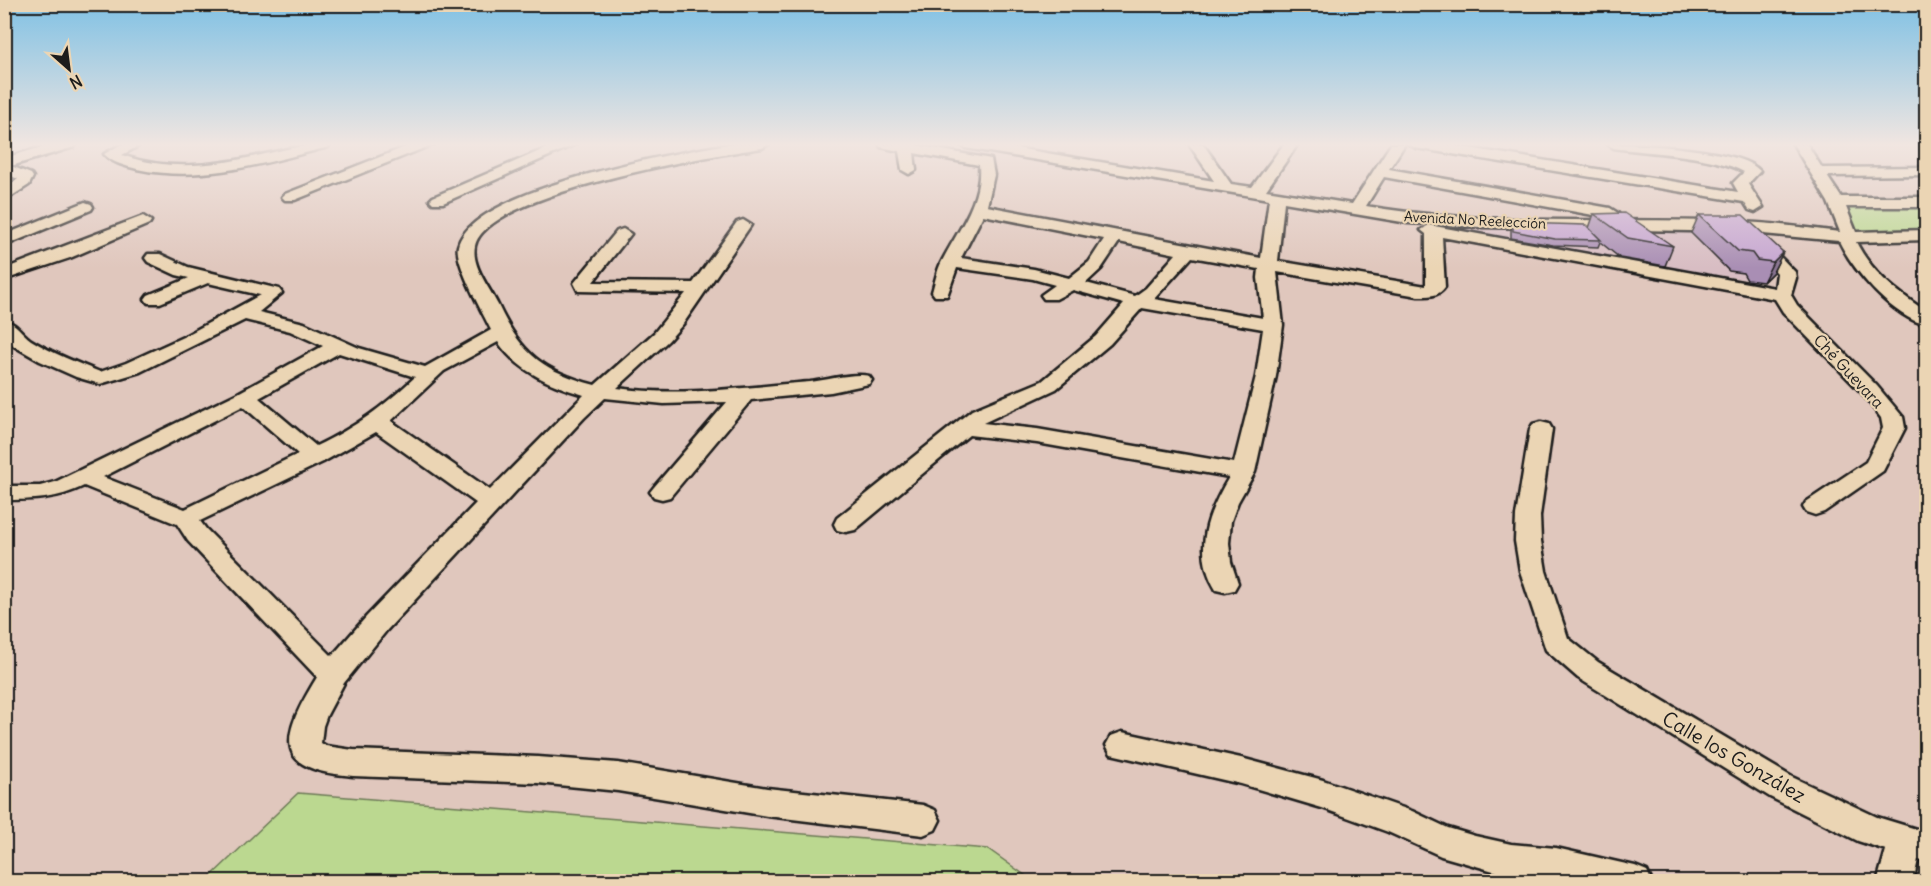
<svg xmlns="http://www.w3.org/2000/svg" width="1931" height="886" font-family="Delius,sans-serif">
	<rect width="100%" height="100%" fill="#e0c7bd"/>
	<filter id="ink" filterUnits="userSpaceOnUse"><feTurbulence type="fractalNoise" baseFrequency=".0167" numOctaves="2"/><feDisplacementMap in="SourceGraphic" scale="12" xChannelSelector="R" yChannelSelector="G"/><feConvolveMatrix kernelMatrix="1 2 1 2 8 2 1 2 1" color-interpolation-filters="sRGB"/></filter>
	<g filter="url(#ink)">
		<polygon fill="#d8bdc3" points="1418,223 1480,227 1726,227 1775,270 1763,282 1532,246"/>
		<g fill="#bbd890" stroke="#6c7a56" stroke-width="1.5">
			<polygon points="1842,206 1926,206 1926,229 1857,231"/>
			<polygon points="298,793 988,849 1033,881 206,881"/>
		</g>
		<g fill="none" stroke-linecap="round" stroke-linejoin="round">
			<defs>
				<g id="minor">
					<polygon points="53,144 76,144 74,147 11,166 31,174 33,177 29,185 4,201 4,189 18,179 4,173 4,158"/>
					<path d="M122,144H142L122,155L125,156C167,170 210,166 252,157C279,151 302,144 330,144L328,147C265,163 202,183 137,169C126,166 112,163 104,154Z"/>
					<polygon points="413,144 434,144 295,200 285,200 282,197 285,194"/>
					<polygon points="556,144 576,144 443,203 433,203 430,200 433,197"/>
					<path d="M728,144H769L762,148C713,155 486,193 475,246C471,266 490,288 498,305C521,354 543,371 595,385L654,333L686,293L578,291L574,283L617,231L623,229L631,234L593,282L693,283L737,222L743,220L751,225L683,324L668,341L617,388C681,397 746,387 810,382C827,380 855,372 869,376L872,380L869,384L831,392L751,400L670,497L662,499L654,497L650,492L654,487L727,402L664,404L605,398L584,418L387,630L344,683L327,715L323,726L321,743L326,746L353,750L538,757L618,763L767,788L923,805L935,810L940,820L935,830L923,835L767,816L618,791L538,783L353,776C336,774 318,773 303,764C272,746 305,698 317,677L188,541L177,524L84,486C58,499 33,500 4,500V486H40L55,482L238,393L323,346L290,331L245,320L140,372L100,384L76,377L40,361L14,346L4,336V320C17,323 21,333 31,340C52,353 77,363 100,372L126,363L183,337L260,295L208,283L160,303H148L145,299L148,295L189,278L176,275L148,262L145,258L148,254H160L188,267L279,289L282,293L259,312L304,323L359,348L425,367L491,330C483,313 454,262 458,246C471,189 676,153 728,144ZM498,342C519,372 550,385 584,395L490,490L391,421L444,371ZM339,353L415,377C383,407 356,427 316,446L259,398ZM243,406L298,454L185,509L103,477ZM376,432L476,503L367,616L332,656L206,529L200,521L323,462Z"/>
					<path d="M879,144H911L991,159L994,175L987,206L1261,258L1269,199L966,148L959,144H993L1214,181L1189,144H1203L1231,184L1252,187L1284,144H1298L1266,190L1352,204L1391,144H1405L1389,169L1610,208L1618,213L1610,218L1384,177L1366,206C1489,227 1616,217 1740,222C1773,223 1807,228 1840,232L1828,202L1793,144H1807L1822,168L1926,167V175L1827,176L1841,197H1926V207H1846L1856,232L1926,230V240L1856,242C1872,273 1897,292 1926,311V325C1892,316 1854,272 1839,241L1742,232L1479,227L1408,223L1284,202L1278,261L1426,286V234L1421,230L1429,225L1775,288L1777,273L1749,243L1757,238L1763,239L1795,272L1796,278L1791,295L1797,305L1877,386L1903,417L1905,428L1883,471L1824,512L1815,515L1806,512L1803,507L1806,502L1866,462L1883,428L1881,418L1863,394L1783,312L1775,299L1442,237L1445,287C1438,297 1429,296 1418,296L1277,272L1283,325L1276,376L1255,472L1238,502L1231,521L1229,543L1231,562L1238,583L1234,590L1225,592L1216,590C1192,551 1208,512 1229,477L1037,443L969,435L855,530L846,532L837,530L834,524L837,518L972,410L1042,381L1096,336L1124,304L1073,290L1056,299H1044L1041,295L1055,285L1033,279L957,268L947,296H935L932,292C935,282 937,270 942,261C958,230 982,201 979,165L914,153L916,170L909,174L902,170L899,151L881,147ZM983,215L1104,239L1089,262L1069,278L1034,269L961,258ZM1119,242L1176,254L1146,288L1135,296L1086,283L1101,269ZM1192,257L1259,269L1258,278L1263,318L1154,299ZM1142,308L1263,329L1256,376L1234,463L1037,429L983,423L1056,389L1110,344Z"/>
					<path d="M1409,144H1444L1738,192L1733,183L1744,172C1714,155 1649,153 1614,148L1607,144C1638,144 1741,148 1760,171L1748,184L1763,207L1755,212L1749,210L1744,202L1416,148Z"/>
					<polygon points="85,202 91,204 93,207 91,210 4,246 4,235"/>
					<polygon points="143,216 151,221 149,224 70,258 4,280 4,269"/>
					<polygon points="1541,422 1549,424 1552,429 1540,516 1541,541 1546,571 1568,638 1598,662 1792,777 1877,817 1926,832 1926,862 1918,860 1913,882 1877,882 1886,850 1858,841 1770,797 1578,678 1546,650 1520,571 1515,541 1516,516 1530,429 1533,424"/>
					<polygon points="1122,732 1241,758 1323,780 1412,811 1448,828 1475,836 1511,844 1556,848 1635,866 1647,871 1652,882 1563,882 1511,876 1441,856 1388,832 1322,808 1241,784 1111,754 1106,745 1111,736"/>
				</g>
			</defs>
			<use href="#minor" stroke="#1c1c1c" stroke-width="5"/>
			<use href="#minor" fill="#ebd5b4" fill-rule="evenodd"/>
		</g>
		<g fill="#a98eb4" stroke="#1c1c1c" stroke-width="1.5">
			<polygon points="1594,214 1673,246 1665,266 1620,258 1600,242 1598,247 1553,245 1511,238 1511,230 1513,223 1589,228"/>
			<polygon points="1699,215 1783,252 1773,272 1763,282 1747,280 1743,273 1729,271 1691,233"/>
		</g>
		<polygon fill="#8a7492" stroke="#1c1c1c" stroke-width="1.5" points="1783,252 1773,272 1763,282 1773,262"/>
		<g fill="#c5a5d1" stroke="#1c1c1c" stroke-width="1.5">
			<polygon points="1624,213 1673,246 1628,238 1594,214"/>
			<polygon points="1699,215 1743,215 1783,252 1773,262 1757,260 1752,253 1738,251"/>
			<polygon points="1513,223 1586,225 1601,240 1555,239 1513,231"/>
		</g>
	</g>
	<linearGradient id="sky" x2="0" y2="1"><stop stop-color="#80c1e4"/><stop offset="0.54" stop-color="#f1e6e1"/><stop offset="1" stop-color="#f1e6e1" stop-opacity="0"/></linearGradient>
	<rect width="1931" height="268" fill="url(#sky)"/>
	<g text-anchor="middle" stroke-width="4.5" stroke-linejoin="round" paint-order="stroke">
		<g font-size="14" fill="#1c1c1c" stroke="#ebd5b4">
			<text transform="translate(1475 220) rotate(3)" y="5">Avenida No Reelección</text>
		</g>
		<g font-size="16" fill="#1c1c1c" stroke="#ebd5b4">
			<text transform="translate(1849 371) rotate(47)" y="6">Ché Guevara</text>
		</g>
		<g font-size="20" fill="#1c1c1c" stroke="#ebd5b4">
			<text transform="translate(1734 757) rotate(30)" y="7">Calle los González</text>
		</g>
	</g>
	<rect width="1931" height="886" fill="none" stroke="#ebd5b4" stroke-width="24"/>
	<rect x="12" y="12" width="1907" height="862" fill="none" stroke="#1c1c1c" stroke-width="2" filter="url(#ink)"/>
	<g transform="translate(69 69) rotate(152)" stroke="#ebd5b4" stroke-width="4.5" paint-order="stroke">
	<path d="M0-4.5L10 22L0 15L-10 22Z" fill="#1c1c1c"/>
	<text y="-9" font-size="16" font-weight="bold" text-anchor="middle" fill="#1c1c1c">N</text>
	</g>
</svg>
